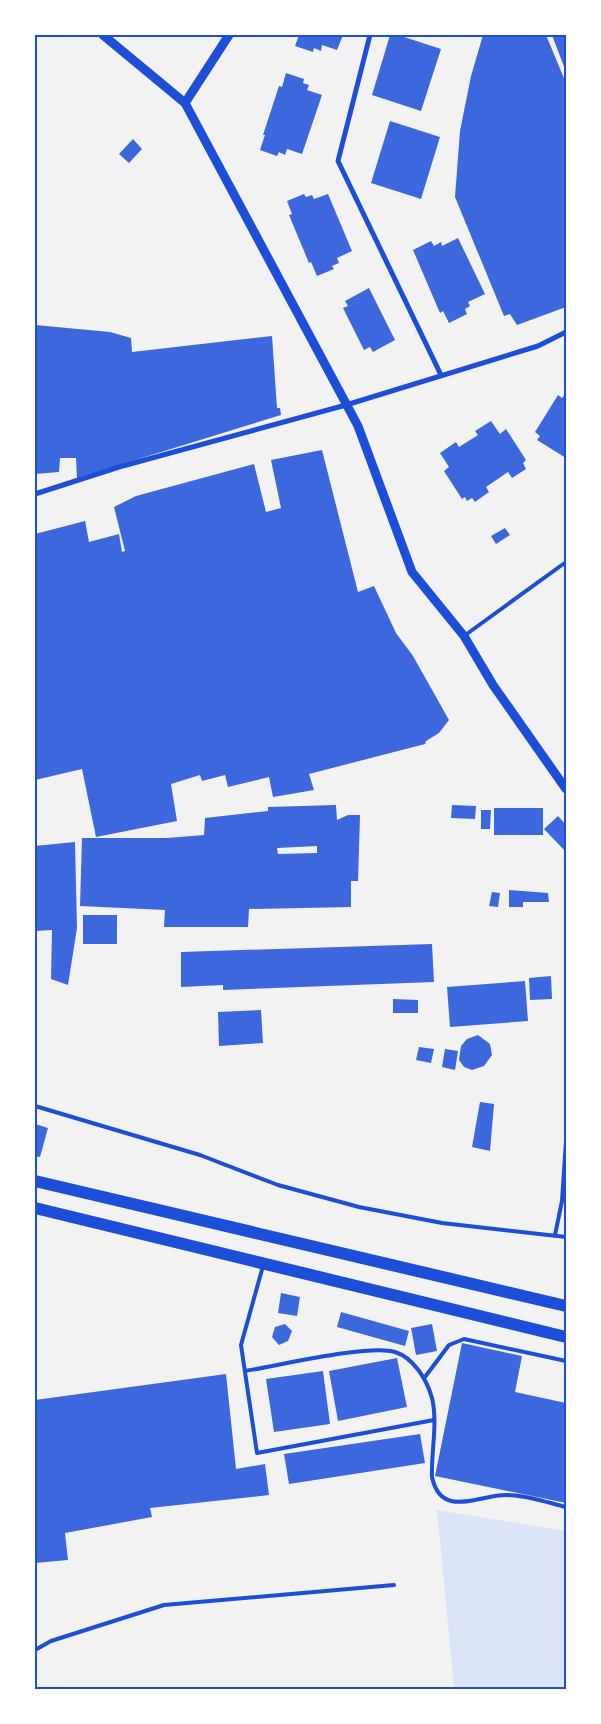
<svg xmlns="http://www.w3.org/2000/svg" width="601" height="1724" font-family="'Noto Sans',sans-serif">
	<rect width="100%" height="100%" fill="#f2f2f2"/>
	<polygon fill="#dbe4f7" points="437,1510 566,1531 566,1689 441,1689 454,1688"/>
	<g fill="#3d67dc" fill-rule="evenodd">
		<polygon points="299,35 343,35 337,50 322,45 321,51 314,48 313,52 295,46"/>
		<polygon points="390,35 398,35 441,49 421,111 372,95"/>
		<polygon points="483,35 546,35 566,83 566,307 517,325 510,314 504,316 455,197 460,131 471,76"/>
		<polygon points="552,35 566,35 566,72"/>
		<polygon points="286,73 304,79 303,83 309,85 307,90 322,95 302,154 287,149 285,155 279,152 277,156 260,150 265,135 263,135 279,86 282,87"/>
		<polygon points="390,121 440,137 421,199 371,183"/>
		<polygon points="133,139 142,149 129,163 119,154"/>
		<polygon points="304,194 306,197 312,195 314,199 328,194 352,251 337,258 339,263 332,266 334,269 317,276 311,262 309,263 289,215 292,214 287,201"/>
		<polygon points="458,238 485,294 468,302 470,306 465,309 467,314 449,323 443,311 440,313 413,250 431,241 434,246 441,242 442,246"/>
		<polygon points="369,288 395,340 373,352 370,347 364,350 343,308 348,306 345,301"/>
		<polygon points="35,325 110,332 131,338 132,352 272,336 277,408 280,408 281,415 77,478 76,458 60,458 59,472 35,474"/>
		<polygon points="566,393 566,458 537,440 540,436 535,432 558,395 562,398"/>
		<polygon points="491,421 500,434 506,429 526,460 523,463 526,469 512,478 508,472 486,487 489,492 475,502 472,498 467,501 465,497 462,499 444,471 449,467 440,453 456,442 459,447 478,435 475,431"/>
		<polygon points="322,450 358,592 374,586 396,633 413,656 449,720 439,733 426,741 425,744 309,774 314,790 273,797 269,777 228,787 225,775 202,781 200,775 171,784 177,821 96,837 82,769 35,780 35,534 85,521 89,542 119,534 122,552 125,551 114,507 136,496 254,464 266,512 281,508 271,460"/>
		<polygon points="505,528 510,535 496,544 491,536"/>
		<path d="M336,805L337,820L348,815H360L358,881H351V907L249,909L248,927H164L165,910L80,906L82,838H167L204,835L205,818L268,811V807ZM317,846V853L278,854L277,848Z"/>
		<polygon points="452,805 476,806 475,819 451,818"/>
		<rect x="494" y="808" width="49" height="27"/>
		<polygon points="481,810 491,810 490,829 481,829"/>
		<polygon points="558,816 566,825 566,852 544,829"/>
		<polygon points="75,842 77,928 68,985 51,979 52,930 35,931 35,846"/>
		<polygon points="509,890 548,893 549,902 523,902 523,907 509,907"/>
		<polygon points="492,892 500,893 498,907 489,906"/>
		<rect x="83" y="915" width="34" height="29"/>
		<polygon points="432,944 434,982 223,990 223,985 181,987 181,952"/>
		<polygon points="551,976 552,999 530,1000 529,978"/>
		<polygon points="525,981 528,1021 450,1027 447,987"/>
		<polygon points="393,999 418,1000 418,1013 393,1013"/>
		<polygon points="261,1010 263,1043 219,1046 218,1012"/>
		<polygon points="478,1035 490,1044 492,1055 484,1066 472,1070 464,1067 459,1060 461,1046 467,1039"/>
		<polygon points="419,1047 434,1049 431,1063 416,1060"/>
		<polygon points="445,1049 458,1051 455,1070 442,1067"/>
		<polygon points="480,1102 494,1104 490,1151 472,1147"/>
		<polygon points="35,1124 48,1128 40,1157 35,1156"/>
		<polygon points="281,1293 300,1297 297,1316 278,1313"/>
		<polygon points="341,1312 409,1331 405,1346 337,1327"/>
		<polygon points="285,1324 292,1331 288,1341 279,1345 272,1337 275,1327"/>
		<polygon points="432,1324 437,1351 416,1355 411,1328"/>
		<polygon points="462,1343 522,1356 515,1392 566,1403 566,1503 435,1476"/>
		<polygon points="397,1358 407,1407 338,1421 329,1371"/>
		<polygon points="323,1371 330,1424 274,1432 266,1379"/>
		<polygon points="226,1374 236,1469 265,1464 269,1495 150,1508 152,1517 65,1533 68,1560 35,1563 35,1400"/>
		<polygon points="420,1434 425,1463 289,1484 284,1454"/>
	</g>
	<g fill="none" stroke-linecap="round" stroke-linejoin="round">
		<g stroke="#1d4ed8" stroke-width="4">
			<polyline points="464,636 566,562"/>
			<polyline points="35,1106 200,1155 278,1185 359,1207 442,1223 566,1237"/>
			<polyline points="555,1235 562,1201 566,1141"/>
			<polyline points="263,1266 241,1345 257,1453 434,1420"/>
			<path d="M245,1371C277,1366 369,1344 395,1352C414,1358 427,1380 432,1398C438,1423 431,1452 432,1477C441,1519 478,1495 506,1495C526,1495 546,1502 566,1507"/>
			<polyline points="425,1377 449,1345 464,1339 566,1361"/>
			<polyline points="35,1650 51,1641 164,1605 394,1585"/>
		</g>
		<g stroke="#1d4ed8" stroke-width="5">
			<polyline points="370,35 338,161 441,375"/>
			<polyline points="35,494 119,467 346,405 538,346 566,332"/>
		</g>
		<g stroke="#1d4ed8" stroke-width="9">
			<polyline points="103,35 185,103 358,426 412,572 464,636 493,685 566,789"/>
			<polyline points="185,103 229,35"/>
		</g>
		<g stroke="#1d4ed8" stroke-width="12">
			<polyline points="35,1181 566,1306"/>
			<polyline points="35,1208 566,1337"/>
		</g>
	</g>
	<rect width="601" height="1724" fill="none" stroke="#ffffff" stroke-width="72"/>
	<rect x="36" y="36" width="529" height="1652" fill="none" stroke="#1d4ed8" stroke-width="2"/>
</svg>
